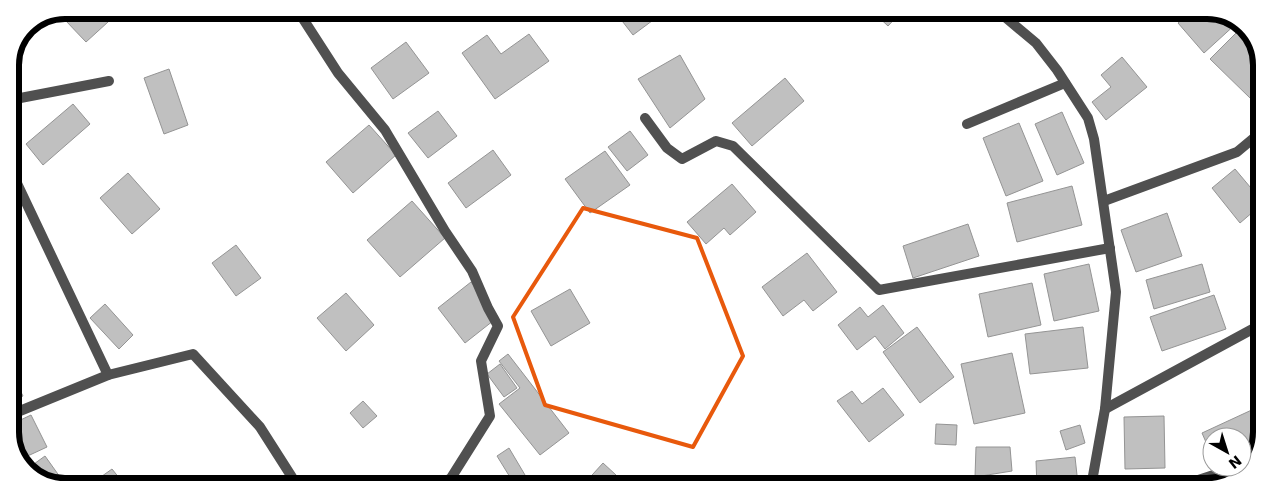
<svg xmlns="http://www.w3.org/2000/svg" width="1272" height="497" font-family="'DejaVu Sans',sans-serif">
	<rect width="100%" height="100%" fill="#fff"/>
	<g fill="#c0c0c0" stroke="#949494">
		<polygon points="78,10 117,10 119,12 86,42 66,21"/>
		<polygon points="626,11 664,12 633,35 619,17"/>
		<polygon points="873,12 901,12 888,26"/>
		<polygon points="1189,13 1225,13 1238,22 1204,53 1178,23"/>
		<polygon points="1243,26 1251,31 1262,61 1262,87 1250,98 1210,59"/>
		<polygon points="529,34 549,61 495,99 462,53 487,35 501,54"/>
		<polygon points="406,42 429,73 393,99 371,68"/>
		<polygon points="680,55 705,99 670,128 638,79"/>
		<polygon points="1122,57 1147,87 1106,120 1092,102 1111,87 1101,75"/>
		<polygon points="169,69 188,125 164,134 144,78"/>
		<polygon points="785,78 804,101 752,146 732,123"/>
		<polygon points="73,104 90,124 43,165 26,144"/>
		<polygon points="438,111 457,136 428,158 408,133"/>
		<polygon points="1062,112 1084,163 1057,175 1035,124"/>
		<polygon points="1019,123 1043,181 1006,196 983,138"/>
		<polygon points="369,125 396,155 353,193 326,162"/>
		<polygon points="630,131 648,155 627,171 608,147"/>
		<polygon points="493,150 511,175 466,208 448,183"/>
		<polygon points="605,151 630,185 590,213 565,179"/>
		<polygon points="1235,169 1261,200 1261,205 1240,223 1212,188"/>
		<polygon points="128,173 160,209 132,234 100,198"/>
		<polygon points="732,184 756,212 730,235 724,228 706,244 687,222"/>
		<polygon points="1072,186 1082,225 1017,242 1007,203"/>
		<polygon points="412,201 445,238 400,277 367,240"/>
		<polygon points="1167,213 1182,256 1136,272 1121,230"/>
		<polygon points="968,224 979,256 913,278 903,246"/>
		<polygon points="236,245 261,278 236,296 212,263"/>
		<polygon points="807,253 837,292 813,311 804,300 783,316 762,287"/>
		<polygon points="1089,264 1099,311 1054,321 1044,274"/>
		<polygon points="1202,264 1210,292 1154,309 1146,280"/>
		<polygon points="471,282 498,317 465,343 438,308"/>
		<polygon points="1032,283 1041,325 988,337 979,294"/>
		<polygon points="570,289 590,323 551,346 531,311"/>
		<polygon points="346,293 374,325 346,351 317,318"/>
		<polygon points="1214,295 1226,329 1162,351 1150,317"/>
		<polygon points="105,304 133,335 119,349 90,318"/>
		<polygon points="883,305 904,333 885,349 875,336 857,350 838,325 860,307 868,317"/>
		<polygon points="917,327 954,377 920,403 883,352"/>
		<polygon points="1083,327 1088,368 1030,374 1025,334"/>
		<polygon points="1012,353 1025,413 974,424 961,364"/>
		<polygon points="508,354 569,433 540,455 499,404 520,388 499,361"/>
		<polygon points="500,364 517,388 504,397 487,374"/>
		<polygon points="10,371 23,396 10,402"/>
		<polygon points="883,388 904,415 869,442 837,401 852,391 862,404"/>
		<polygon points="363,401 377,416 363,428 350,413"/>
		<polygon points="1256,408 1259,417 1259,444 1242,452 1242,437 1212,437 1212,456 1202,433"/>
		<polygon points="31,415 47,447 19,460 10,436 10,425"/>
		<polygon points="1164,416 1165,468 1125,469 1124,417"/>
		<polygon points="936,424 957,425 956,445 935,444"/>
		<polygon points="1080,425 1085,443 1066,450 1060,431"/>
		<polygon points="976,447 1010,447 1012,471 975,477"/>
		<polygon points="509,448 525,475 513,482 497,456"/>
		<polygon points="45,456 65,484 47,484 27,469"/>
		<polygon points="1075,457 1078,484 1065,487 1037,487 1036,461"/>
		<polygon points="603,463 616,475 608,485 609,485 583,485"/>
		<polygon points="112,469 124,484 91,484"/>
	</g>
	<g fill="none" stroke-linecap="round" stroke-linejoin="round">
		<g stroke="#505050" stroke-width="10">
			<polyline points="298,11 338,73 385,130 445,231 472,271 488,308 498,326 481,361 490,416 451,478 440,485"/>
			<polyline points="999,12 1036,43 1057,70 1088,118 1094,139 1116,292 1105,409 1091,487"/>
			<polyline points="10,100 109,81"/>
			<polyline points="645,118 667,148 682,159 716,141 733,146 879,290 1110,248"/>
			<polyline points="967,124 1065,83"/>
			<polyline points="10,165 13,175 108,375 193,354 260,427 297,485"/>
			<polyline points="1104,201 1237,152 1261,132"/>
			<polyline points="1105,409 1260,325"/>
			<polyline points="10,415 108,375"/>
			<polyline points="1242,466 1249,464"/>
			<polyline points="1091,484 1189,483 1238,467"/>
		</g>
	</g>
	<path fill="none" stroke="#e8590c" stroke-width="4" stroke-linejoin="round" d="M583,208L697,238L743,356L693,447L545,405L513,317Z"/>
	<path d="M0 0H1272V497H0ZM65 19H1207A46 46 0 0 1 1253 65V432A46 46 0 0 1 1207 478H65A46 46 0 0 1 19 432V65A46 46 0 0 1 65 19Z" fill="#fff" fill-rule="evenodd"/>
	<path fill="none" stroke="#000" stroke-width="6" d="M65 19H1207A46 46 0 0 1 1253 65V432A46 46 0 0 1 1207 478H65A46 46 0 0 1 19 432V65A46 46 0 0 1 65 19Z"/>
	<g transform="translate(1227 452) rotate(141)"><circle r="24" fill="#ffffff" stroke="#999999"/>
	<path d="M0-4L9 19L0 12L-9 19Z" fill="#000000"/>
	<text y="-8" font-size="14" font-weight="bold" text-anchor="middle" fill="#000000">N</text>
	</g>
</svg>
